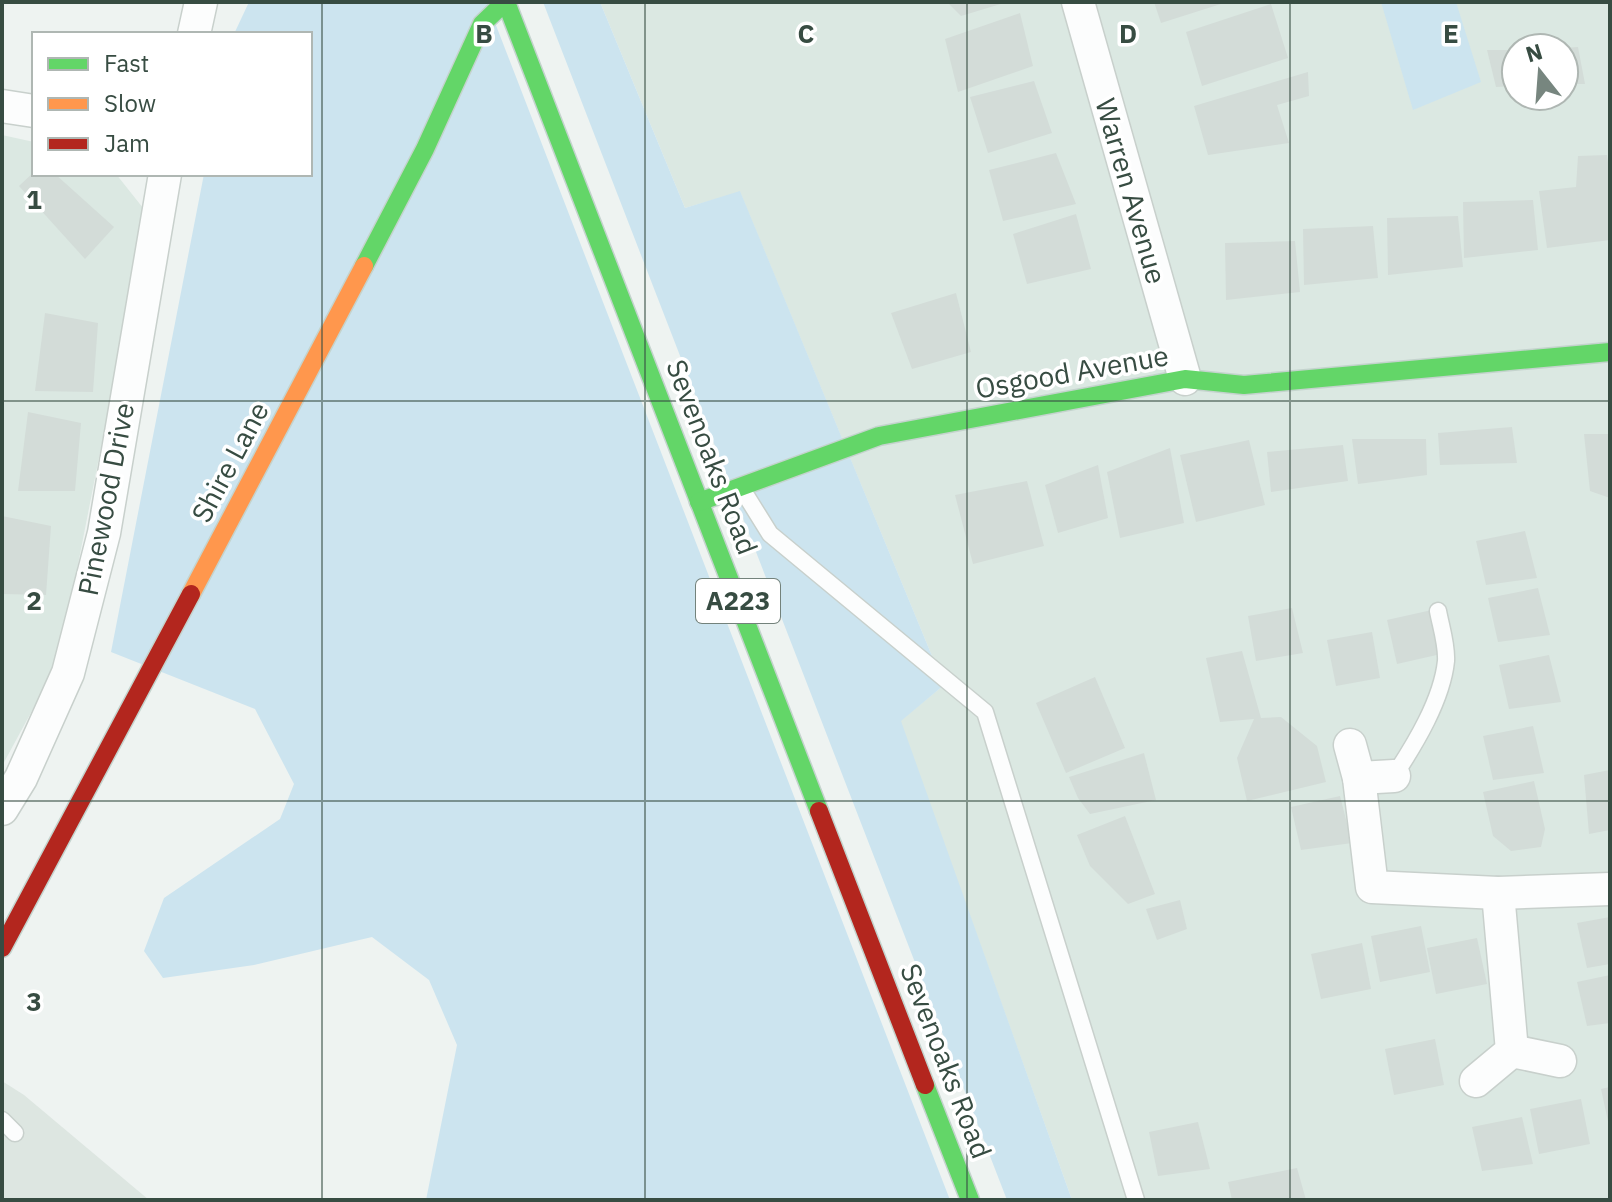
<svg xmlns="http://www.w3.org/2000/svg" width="1612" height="1202" font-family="'IBM Plex Sans',sans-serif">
	<rect width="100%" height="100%" fill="#eef3f1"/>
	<g fill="#dbe8e2" fill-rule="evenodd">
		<path d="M600,2H1610V1200H1072L900,721L944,685L740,192L685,208ZM1516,48H1564V96H1516Z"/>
		<polygon points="2,135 34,142 34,174 116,174 147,213 59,661 2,766"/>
	</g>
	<polygon fill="#dde6e1" points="2,1081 24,1095 149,1200 2,1200"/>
	<g fill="#cce4ef">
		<polygon points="249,2 487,2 950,1200 426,1200 457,1045 429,980 372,937 254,965 163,978 144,951 164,898 280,819 294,784 255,709 111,652 204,174 310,174 310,34 234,34"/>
		<polygon points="543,2 600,2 685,208 740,191 944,685 901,721 1072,1200 1007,1200"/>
		<polygon points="1381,2 1456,2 1481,82 1413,110"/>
	</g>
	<g fill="#d3dcd8">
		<polygon points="947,2 1004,2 1004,3 961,16"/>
		<polygon points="1154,2 1224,2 1224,3 1161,23"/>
		<polygon points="1271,4 1288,58 1202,86 1186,32"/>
		<polygon points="1020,13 1033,66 958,92 945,39"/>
		<polygon points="1578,47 1585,84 1564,84 1564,48"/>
		<polygon points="1487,50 1516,50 1516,86 1496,87"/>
		<polygon points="1308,72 1309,96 1277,105 1289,143 1208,155 1194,106"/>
		<polygon points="1034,81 1052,133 988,153 970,97"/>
		<polygon points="1056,153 1076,204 1003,221 989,170"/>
		<polygon points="1607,155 1610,177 1610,240 1547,248 1539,191 1576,187 1578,156"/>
		<polygon points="34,172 55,174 114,227 85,259 19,186"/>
		<polygon points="1533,200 1538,250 1464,258 1463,202"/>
		<polygon points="1076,214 1091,269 1027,284 1013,234"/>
		<polygon points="1458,216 1463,267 1388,275 1387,218"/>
		<polygon points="1373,226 1378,278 1304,285 1303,229"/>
		<polygon points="1295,241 1300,292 1226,300 1225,243"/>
		<polygon points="956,293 971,352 912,369 891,313"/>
		<polygon points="45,313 98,323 93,392 35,391"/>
		<polygon points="28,412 81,423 75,491 18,491"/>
		<polygon points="1512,427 1517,463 1440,465 1438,433"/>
		<polygon points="1584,434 1610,434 1610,498 1590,491"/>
		<polygon points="1352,439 1426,439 1427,475 1358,484"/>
		<polygon points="1249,440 1265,505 1196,522 1180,455"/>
		<polygon points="1343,445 1348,481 1271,492 1267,452"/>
		<polygon points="1170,448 1184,523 1120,538 1107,472"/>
		<polygon points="1098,465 1108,518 1058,533 1045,485"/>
		<polygon points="1027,481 1044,546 973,564 955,495"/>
		<polygon points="2,516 51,526 46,595 2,594"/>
		<polygon points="1525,531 1537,578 1486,585 1476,541"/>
		<polygon points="1538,588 1550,635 1498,642 1488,598"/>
		<polygon points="1292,608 1303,653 1256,661 1248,616"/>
		<polygon points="1432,610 1441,654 1397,664 1387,620"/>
		<polygon points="1372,632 1380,678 1336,686 1327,640"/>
		<polygon points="1242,651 1261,718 1281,717 1317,746 1326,782 1247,801 1237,758 1254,719 1220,722 1206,658"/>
		<polygon points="1549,655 1561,702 1509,709 1499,665"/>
		<polygon points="1095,677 1125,748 1066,773 1036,703"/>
		<polygon points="1533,726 1544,773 1493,780 1483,736"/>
		<polygon points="1144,753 1156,800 1090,814 1078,798 1069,777"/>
		<polygon points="1610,770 1610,830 1589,834 1584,775"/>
		<polygon points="1534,781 1545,829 1541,847 1511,851 1493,836 1483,792"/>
		<polygon points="1340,796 1352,843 1301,850 1291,807"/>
		<polygon points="1125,816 1155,894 1128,904 1090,866 1077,835"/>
		<polygon points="1180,900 1187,929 1157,940 1146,909"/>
		<polygon points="1610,917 1610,964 1587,968 1577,923"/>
		<polygon points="1421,926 1430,972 1380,982 1371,936"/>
		<polygon points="1477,938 1487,984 1436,994 1427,948"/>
		<polygon points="1362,943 1371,989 1321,999 1311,954"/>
		<polygon points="1610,975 1610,1023 1587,1026 1577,982"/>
		<polygon points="1435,1039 1444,1085 1394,1095 1385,1049"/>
		<polygon points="1610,1087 1610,1126 1609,1126 1601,1089"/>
		<polygon points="1581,1099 1590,1144 1539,1154 1530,1109"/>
		<polygon points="1522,1117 1533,1164 1482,1171 1472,1127"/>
		<polygon points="1198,1122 1210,1169 1158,1176 1149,1132"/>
		<polygon points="1297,1168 1306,1200 1232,1200 1228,1182"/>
	</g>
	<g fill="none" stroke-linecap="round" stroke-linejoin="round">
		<defs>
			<g id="lane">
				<polyline points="742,489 770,534 985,712 1136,1200"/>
				<path d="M1394,776C1415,744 1442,700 1446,661C1447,645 1441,627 1438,611"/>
				<polyline points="2,1120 15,1133"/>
			</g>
			<g id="street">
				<polyline points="1078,2 1185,379"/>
				<polyline points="194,34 201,2"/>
				<polyline points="2,106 34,111"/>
				<polyline points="1350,745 1359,778 1372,887 1498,893 1610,889"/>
				<polyline points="1359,778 1394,776"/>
				<polyline points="2,809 21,778 68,673 104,533 165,174"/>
				<polyline points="1512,1051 1560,1061"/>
				<polyline points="1476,1081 1512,1051 1498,893"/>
			</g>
			<g id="fast">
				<polyline points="506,2 819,811"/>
				<polyline points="364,266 425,149 482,24 505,2"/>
				<polyline points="699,502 879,436 1185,379 1244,385 1610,352"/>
				<polyline points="925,1085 970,1200"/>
			</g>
			<polyline id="slow" points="191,594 364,266"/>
			<g id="jam">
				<polyline points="819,811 925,1085"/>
				<polyline points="2,948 191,594"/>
			</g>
		</defs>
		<use href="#lane" stroke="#c8d0cc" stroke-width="19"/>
		<use href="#street" stroke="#c8d0cc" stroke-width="35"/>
		<use href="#fast" stroke="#c4d3cd" stroke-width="21"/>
		<use href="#slow" stroke="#c4d3cd" stroke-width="21"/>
		<use href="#jam" stroke="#c4d3cd" stroke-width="21"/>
		<use href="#lane" stroke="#fcfdfd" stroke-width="16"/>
		<use href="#street" stroke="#fcfdfd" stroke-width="32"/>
		<use href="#fast" stroke="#63d668" stroke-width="18"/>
		<use href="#slow" stroke="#ff974d" stroke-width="18"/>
		<use href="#jam" stroke="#b3261e" stroke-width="18"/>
	</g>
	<path fill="none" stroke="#374c42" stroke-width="2" stroke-opacity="0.55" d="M322,2V1200M645,2V1200M967,2V1200M1290,2V1200M2,401H1610M2,801H1610"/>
	<g text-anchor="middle" stroke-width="7" stroke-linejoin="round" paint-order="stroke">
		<rect fill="#fff" stroke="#73827b" stroke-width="2" x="696" y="579" width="84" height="44" rx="6"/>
		<g font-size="26" font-weight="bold" fill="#374c42">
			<text x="738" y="610">A223</text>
		</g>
		<g font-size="28" fill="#374c42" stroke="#fff">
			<text transform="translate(1131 191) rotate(74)" y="10">Warren Avenue</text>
			<text transform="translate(1072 372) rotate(-10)" y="10">Osgood Avenue</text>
			<text transform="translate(712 457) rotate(69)" y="10">Sevenoaks Road</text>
			<text transform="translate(230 462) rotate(-62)" y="10">Shire Lane</text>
			<text transform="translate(106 499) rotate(-79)" y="10">Pinewood Drive</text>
			<text transform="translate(946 1061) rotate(69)" y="10">Sevenoaks Road</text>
		</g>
	</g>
	<g font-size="26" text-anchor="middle" font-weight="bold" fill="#374c42" stroke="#fff" stroke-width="7" stroke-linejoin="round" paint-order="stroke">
		<text x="484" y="43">B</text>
		<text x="806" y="43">C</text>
		<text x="1128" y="43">D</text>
		<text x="1451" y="43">E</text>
		<text x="34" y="209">1</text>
		<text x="34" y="610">2</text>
		<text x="34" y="1011">3</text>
	</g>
	<rect width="1612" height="1202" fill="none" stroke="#374c42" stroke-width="8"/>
	<rect x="32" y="32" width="280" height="144" fill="#ffffff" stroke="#afb7b3" stroke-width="2"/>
	<rect x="48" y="58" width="40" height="12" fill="#63d668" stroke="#afb7b3" stroke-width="2"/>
	<text x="104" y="72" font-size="24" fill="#374c42">Fast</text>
	<rect x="48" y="98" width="40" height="12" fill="#ff974d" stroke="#afb7b3" stroke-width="2"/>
	<text x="104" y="112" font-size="24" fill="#374c42">Slow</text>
	<rect x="48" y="138" width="40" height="12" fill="#b3261e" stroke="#afb7b3" stroke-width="2"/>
	<text x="104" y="152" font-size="24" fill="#374c42">Jam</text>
	<g transform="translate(1540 72) rotate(343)"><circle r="38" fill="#ffffff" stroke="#afb7b3" stroke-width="2"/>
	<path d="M0-6L14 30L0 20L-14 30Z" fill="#77867f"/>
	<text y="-12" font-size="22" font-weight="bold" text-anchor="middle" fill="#374c42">N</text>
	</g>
</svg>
